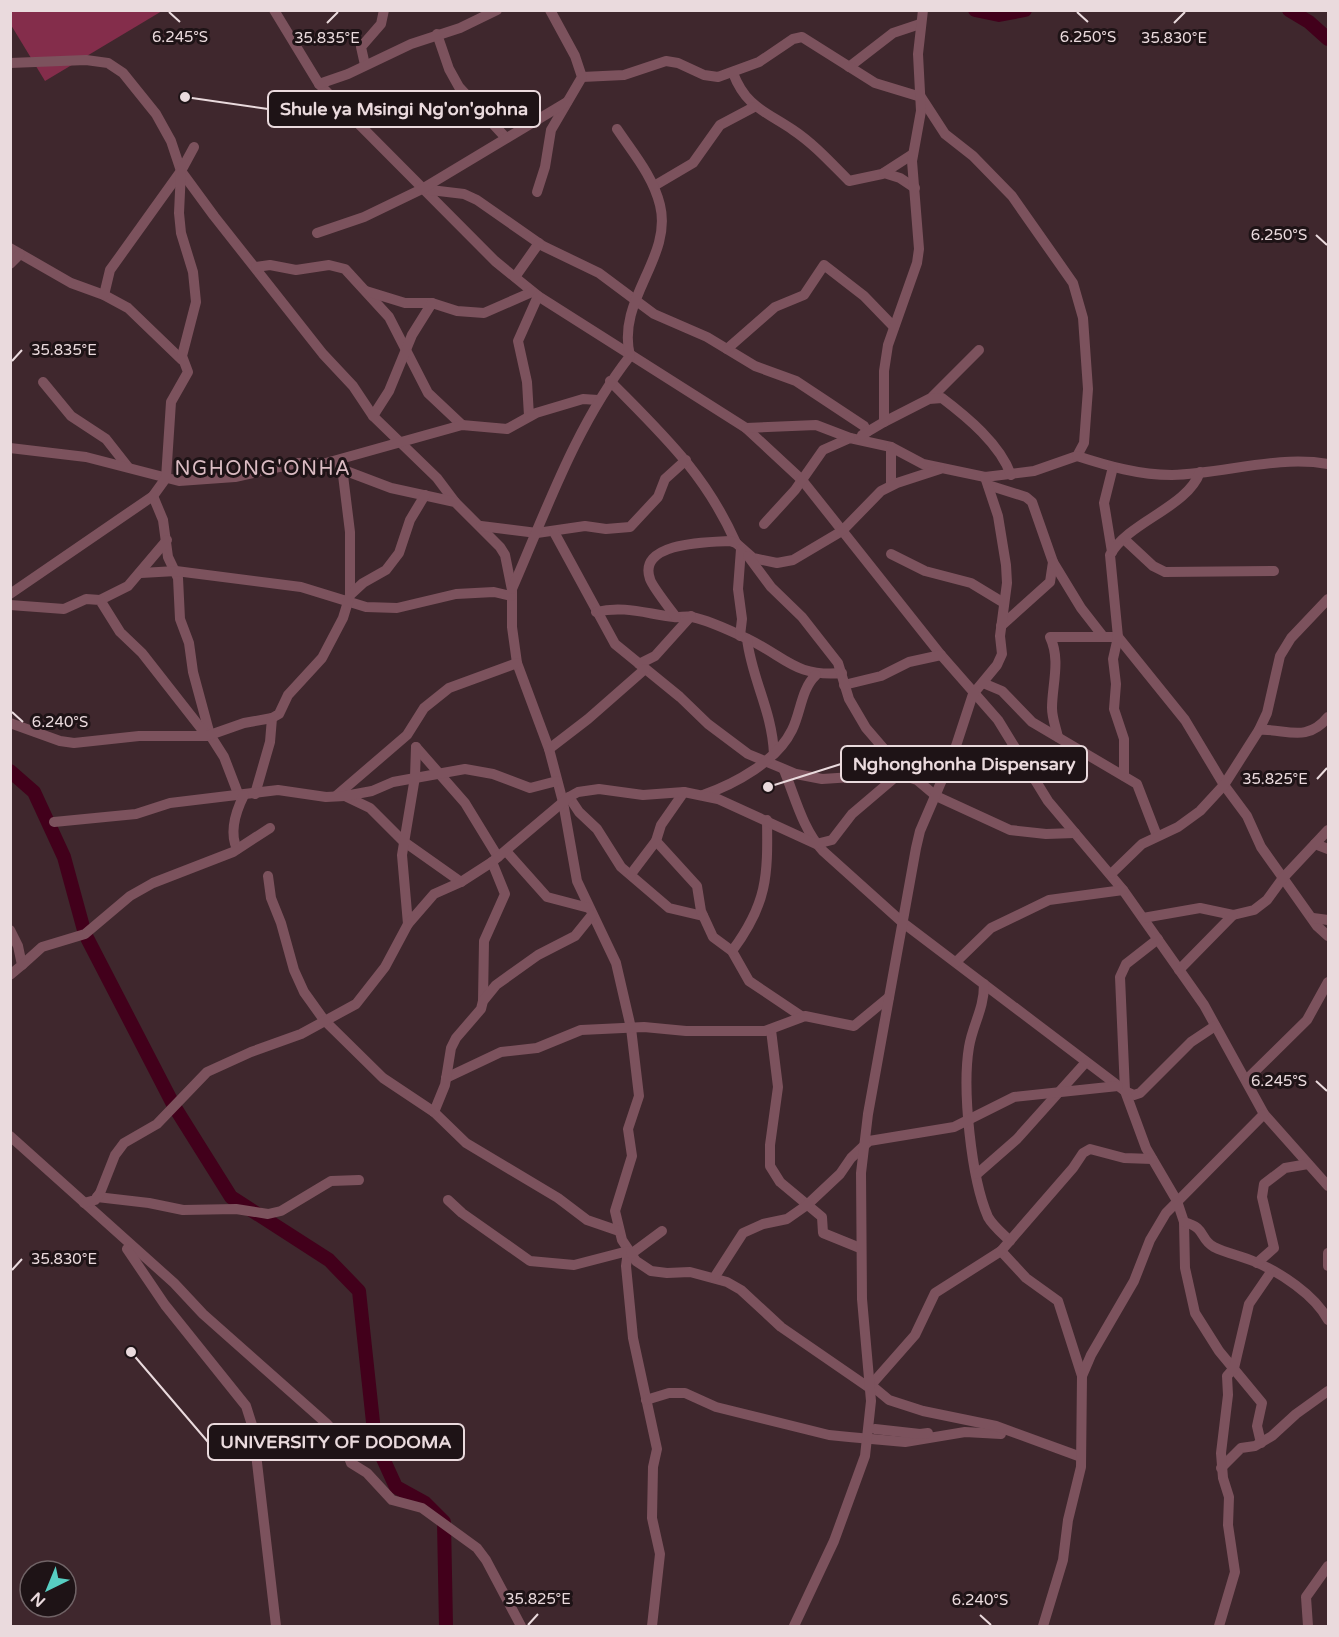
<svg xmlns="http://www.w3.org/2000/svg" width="1339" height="1637" font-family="'Varela Round',sans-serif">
	<rect width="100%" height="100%" fill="#3f272d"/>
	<polygon fill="#842d4b" points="11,11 162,11 45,81 11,25"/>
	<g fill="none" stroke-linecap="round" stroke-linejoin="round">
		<g stroke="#42001b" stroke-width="14">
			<polyline points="975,10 999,15 1025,10"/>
			<polyline points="1289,10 1309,22 1328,39"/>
			<polyline points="10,771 34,792 64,857 85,934 174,1106 231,1197 329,1260 359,1291 375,1441 396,1487 425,1503 444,1522 446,1626"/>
		</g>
		<g stroke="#7c525d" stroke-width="10">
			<polyline points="274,10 319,84 495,261 538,296 746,428 802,480 941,655 998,720 1048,801 1123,890 1204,1005 1264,1114 1328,1186"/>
			<polyline points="437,34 449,69 459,87 506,138"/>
			<polyline points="10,63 86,60 108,63 123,73 156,114 171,141 181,171 214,216 323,354 353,386 373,416 437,478 455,502"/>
			<polyline points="365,65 361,47 381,24 384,10"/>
			<polyline points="849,67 893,33 920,24"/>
			<path d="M733,73C746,107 765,111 793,130C814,144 831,163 849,181L882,174L913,154"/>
			<polyline points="582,77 624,75 666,61 678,63 704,75 718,77 759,62 793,39 802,37 875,83 921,97 945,134 973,156 1012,196 1073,283 1083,318 1088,389 1084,443 1077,456 1034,471 985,477 923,464 891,447 850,438 823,450 795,490 764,524"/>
			<polyline points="319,84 348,74 411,44 460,28 497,10"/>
			<polyline points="884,173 900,178 915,188"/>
			<polyline points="654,186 693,163 720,125 754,107"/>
			<polyline points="422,189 464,194 477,200 543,246 599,273 654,314 707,337 755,366 796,381 864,426 867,432"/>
			<polyline points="537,192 545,167 551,130 582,77 575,56 550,10"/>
			<polyline points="317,233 364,217 422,189 567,102"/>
			<polyline points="10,248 71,283 104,295 128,308 182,360"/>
			<polyline points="10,264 20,254"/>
			<polyline points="256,267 270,265 296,270 329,265 345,269 389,317 428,393 462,425"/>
			<polyline points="515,277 539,243"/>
			<polyline points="366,291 405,303 432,303 457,311 484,313 532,292"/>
			<polyline points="104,295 110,270 181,171"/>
			<polyline points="727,349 775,307 804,295 824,265 864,296 894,327"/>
			<path d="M610,381C662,434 705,473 736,543"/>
			<polyline points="43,382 71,416 106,439 128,467"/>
			<polyline points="931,398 979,350"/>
			<polyline points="373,416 389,391 412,335 432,303"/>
			<polyline points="529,416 527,382 518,341 538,296"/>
			<path d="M884,422L929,399L942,398C967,417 1000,444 1011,475"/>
			<polyline points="746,428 816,425 850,438"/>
			<polyline points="862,435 884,422 884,371 888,345 917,263 919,249 912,161 921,111 918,54 923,10"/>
			<polyline points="10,448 86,457 179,481 235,477 297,463 325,463 391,488 455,502 500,547 505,555 512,590 512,627 517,663 549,749 563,802 577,881 616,963 631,1028 639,1096 628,1129 632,1156 615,1211 622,1240 636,1261 651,1271 667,1273 690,1272 727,1282 741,1290 781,1327 871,1389"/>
			<path d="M1077,456C1108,466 1139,475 1172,475C1224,474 1276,455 1328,464"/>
			<polyline points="326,463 462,425 507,429 536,413 583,399 598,400"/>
			<polyline points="342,467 350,532 350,595"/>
			<polyline points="891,485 891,447"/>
			<polyline points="988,485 1026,497 1032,502 1053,562 1050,582 1001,626"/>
			<polyline points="153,496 163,520 168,557 178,578 180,619 189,643 193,672 210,735 224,757 239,796"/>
			<polyline points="481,526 537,533 585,526 606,529 630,527 658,497 665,479 686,460"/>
			<polyline points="554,532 615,644 680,697 708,724 748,754 796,774 822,779 899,774 917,780 936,796 1010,830 1046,834 1075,833"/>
			<polyline points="1124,539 1153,566 1165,572 1274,571"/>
			<polyline points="1112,552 1104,503 1113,467"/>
			<polyline points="891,554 925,571 971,583 1004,603"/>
			<polyline points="1053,562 1081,608 1102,635"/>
			<polyline points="141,573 176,571 301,587 366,607 397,608 456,594 494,592 511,596"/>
			<path d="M512,589C547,509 576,425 630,356C616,299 673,258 660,205C653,176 633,153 617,129"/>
			<polyline points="10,594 153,496 166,478 171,402 188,372 182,356 196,302 193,272 181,233 179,213 181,171 194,147"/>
			<polyline points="100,600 128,586 167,540"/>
			<polyline points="10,605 64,609 86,599 100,600 120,632 142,653 207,736"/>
			<path d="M596,612C624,605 647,614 674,617C680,618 687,615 692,617C711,621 731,631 748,639C787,658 795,677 842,673"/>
			<path d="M676,617C670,609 652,586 650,579C637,542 708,542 730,541L736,543L753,558L777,563L793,560L842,531L881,491L897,483L940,469"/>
			<polyline points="740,636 742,619 738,589 741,549"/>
			<path d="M747,639C752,680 772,710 774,754"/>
			<polyline points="639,664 655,656 691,616"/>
			<polyline points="983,683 1002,691 1032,722 1137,784 1157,836"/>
			<polyline points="844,685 881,676 909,662 941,655"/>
			<polyline points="10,723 60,741 74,743 139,736 207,736 244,723 272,718"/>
			<path d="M1259,730C1285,728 1306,744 1328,717"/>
			<path d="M1058,737C1056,728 1052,718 1052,708C1052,685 1061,660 1050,637H1118L1185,720L1224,785L1247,816L1261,847L1317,926L1328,936"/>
			<polyline points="416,747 465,803 498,857"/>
			<polyline points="549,749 588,719 645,669"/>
			<path d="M784,770C795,797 803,830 823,851L902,922L1125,1091L1134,1095L1140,1093L1191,1042L1215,1026"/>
			<path d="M1124,776V739L1114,709L1116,684L1113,659L1118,637L1110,555C1129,521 1187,508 1200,472"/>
			<polyline points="944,777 991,763 1026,764"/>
			<polyline points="255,794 270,742 272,718 279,714 288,695 322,658 343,618 350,595 363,583 386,570 399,553 410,520 425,495"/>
			<path d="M703,795C735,784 777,761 792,730C801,712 801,689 816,675"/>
			<polyline points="336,796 407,735 424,708 449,688 517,663"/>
			<polyline points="347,797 370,808 403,841 461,882"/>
			<polyline points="569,797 579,812 597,829 621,867 669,908 703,916"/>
			<polyline points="54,822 136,814 170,803 278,790 326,797 345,796 372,791 393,782 465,769 493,774 530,788 557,781"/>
			<polyline points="656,841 697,886 701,911 713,937 732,951 749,981 801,1016"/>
			<polyline points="1315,844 1328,849"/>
			<path d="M237,849C229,832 236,811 244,795"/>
			<polyline points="506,851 547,897 589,908"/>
			<polyline points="631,874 656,841 661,825 684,792"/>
			<polyline points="1111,874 1142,844 1178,827 1200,811 1224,785 1259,730 1267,713 1280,656 1291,638 1328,599"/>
			<polyline points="268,876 271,898 281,923 294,970 304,992 324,1020 383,1078 434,1112 466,1143 558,1198 587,1220 619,1231"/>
			<polyline points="1143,918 1200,908 1233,915 1254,910 1267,900 1283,878 1328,830"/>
			<polyline points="1313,918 1328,920"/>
			<polyline points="408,924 402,855 415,777 416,747"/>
			<polyline points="10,930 18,946 22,965 10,975"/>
			<polyline points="1158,939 1126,964 1120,977 1125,1091 1146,1148 1177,1201 1184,1222 1185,1268 1195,1313 1219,1351 1262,1403 1257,1426 1261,1443"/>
			<path d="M732,951C767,904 768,877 767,820"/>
			<polyline points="956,962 991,928 1049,900 1123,890"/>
			<polyline points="22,965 42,947 85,934 130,896 153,883 233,852 270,828"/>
			<polyline points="1179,970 1233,915"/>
			<path d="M984,984C984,1010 973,1023 969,1047C962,1089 971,1178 988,1217C993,1226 1003,1234 1010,1241"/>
			<polyline points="483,1001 484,941 505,894 492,862"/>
			<polyline points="771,1030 778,1087 770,1145 770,1166 780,1182 822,1217 823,1233 860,1248"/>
			<polyline points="446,1078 501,1052 537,1048 581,1030 644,1027 686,1031 765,1031 805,1016 854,1026 889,997"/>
			<polyline points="1246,1080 1307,1020 1328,982"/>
			<polyline points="434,1112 445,1085 451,1048 456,1038 481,1009 483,1001 496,985 538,955 575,936 592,915"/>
			<polyline points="10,1136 174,1283 203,1314 326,1423 343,1441 351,1463 367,1473 392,1500 422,1508 477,1548 486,1560 521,1626"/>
			<polyline points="977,1174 1017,1139 1086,1062"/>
			<polyline points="97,1197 149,1203 183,1210 236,1209 268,1214 281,1211 331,1181 359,1180"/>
			<polyline points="448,1200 462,1213 530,1261 574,1265 628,1251 626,1266 633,1338 657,1449 653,1467 652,1518 660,1554 652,1626"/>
			<polyline points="84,1203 95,1200 100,1193 115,1155 124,1143 157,1124 207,1072 251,1052 301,1034 356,1004 385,967 408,924 434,894 461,882 492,862 569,797 578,792 599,789 643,795 684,792 718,799 816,844 832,840 852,814 899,774 897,764 866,728 849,699 838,663 802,617 771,587 748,556"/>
			<path d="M1184,1222C1207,1228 1199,1239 1214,1247C1226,1253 1241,1256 1253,1261C1280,1272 1315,1295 1328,1320"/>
			<polyline points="127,1249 165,1305 246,1406 253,1428 276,1626"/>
			<polyline points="1001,1251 1026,1278 1058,1301 1082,1376"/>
			<polyline points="1328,1253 1328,1266"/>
			<polyline points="631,1254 662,1231"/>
			<polyline points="1257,1263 1274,1248 1262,1197 1264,1184 1285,1168 1308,1164"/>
			<polyline points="714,1278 743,1233 763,1224 787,1219 807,1205 840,1174 851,1158 869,1141 954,1127 1014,1097 1118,1086"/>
			<polyline points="646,1400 669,1393 685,1393 716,1407 829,1435 849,1437 905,1442 965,1432 1001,1434"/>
			<polyline points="875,1429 920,1434 928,1433"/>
			<polyline points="1081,1457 996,1426 923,1411 889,1400 871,1385 915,1335 935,1293 1001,1251 1073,1168 1083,1153 1090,1149 1124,1158 1152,1159"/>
			<polyline points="1221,1468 1241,1448 1255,1446 1272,1436 1296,1414 1328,1391"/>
			<polyline points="794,1626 834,1541 865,1456 871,1401 862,1299 861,1173 868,1114 916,848 920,831 954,752 973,694 997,665 1002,654 1000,636 1007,583 1006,565 998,516 985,477"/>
			<polyline points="1043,1626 1063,1560 1068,1520 1081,1467 1082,1376 1091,1355 1134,1281 1150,1240 1166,1213 1264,1114"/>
			<polyline points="1219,1626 1235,1572 1228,1525 1229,1497 1223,1478 1221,1453 1228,1395 1227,1376 1234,1368 1249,1304 1271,1272"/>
			<polyline points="1308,1626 1306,1597 1328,1566"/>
		</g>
	</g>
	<path fill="none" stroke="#eadadd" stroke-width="2" d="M169,12L180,22M1077,12L1088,22M327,23L338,12M1174,23L1185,12M1316,235L1327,245M12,361L22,350M12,712L23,722M1317,779L1327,768M1316,1081L1327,1091M12,1270L22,1259M980,1615L991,1625M528,1625L538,1614"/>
	<g text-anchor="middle" stroke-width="6" stroke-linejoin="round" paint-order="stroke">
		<g font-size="20" letter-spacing="1.5" fill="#dbbcc3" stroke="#1e1316">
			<text x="263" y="475">NGHONG'ONHA</text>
		</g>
	</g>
	<g font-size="15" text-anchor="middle" fill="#eadadd" stroke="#1e1316" stroke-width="6" stroke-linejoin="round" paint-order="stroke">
		<text x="180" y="42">6.245°S</text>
		<text x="1088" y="42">6.250°S</text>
		<text x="327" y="43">35.835°E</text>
		<text x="1174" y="43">35.830°E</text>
		<text x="1279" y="240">6.250°S</text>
		<text x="64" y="355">35.835°E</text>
		<text x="60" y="727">6.240°S</text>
		<text x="1275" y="784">35.825°E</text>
		<text x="1279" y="1086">6.245°S</text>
		<text x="64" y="1264">35.830°E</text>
		<text x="538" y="1604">35.825°E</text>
		<text x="980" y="1605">6.240°S</text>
	</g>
	<path fill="none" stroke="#eadadd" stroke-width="2" d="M185 97L268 109M768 787L841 764M131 1352L208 1442"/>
	<g fill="#eadadd" stroke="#1e1316" stroke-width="2">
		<circle cx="185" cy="97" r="6"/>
		<circle cx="768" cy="787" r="6"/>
		<circle cx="131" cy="1352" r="6"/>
	</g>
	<g fill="#1e1316" stroke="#eadadd" stroke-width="2">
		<rect x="268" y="91" width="272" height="36" rx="6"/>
		<rect x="841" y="746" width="246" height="36" rx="6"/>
		<rect x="208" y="1424" width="256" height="36" rx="6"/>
	</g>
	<g font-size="18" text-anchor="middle" font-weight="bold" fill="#eadadd">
		<text x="404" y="115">Shule ya Msingi Ng'on'gohna</text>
		<text x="964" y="770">Nghonghonha Dispensary</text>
		<text x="336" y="1448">UNIVERSITY OF DODOMA</text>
	</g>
	<rect width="1339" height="1637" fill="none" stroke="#eadadd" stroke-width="24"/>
	<g transform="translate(48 1589) rotate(223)"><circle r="28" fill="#1e1316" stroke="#706366" stroke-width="1.5"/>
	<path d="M0-4.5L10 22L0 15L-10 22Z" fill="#57cec2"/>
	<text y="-9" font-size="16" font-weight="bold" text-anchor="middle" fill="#eadadd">N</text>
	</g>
</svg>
